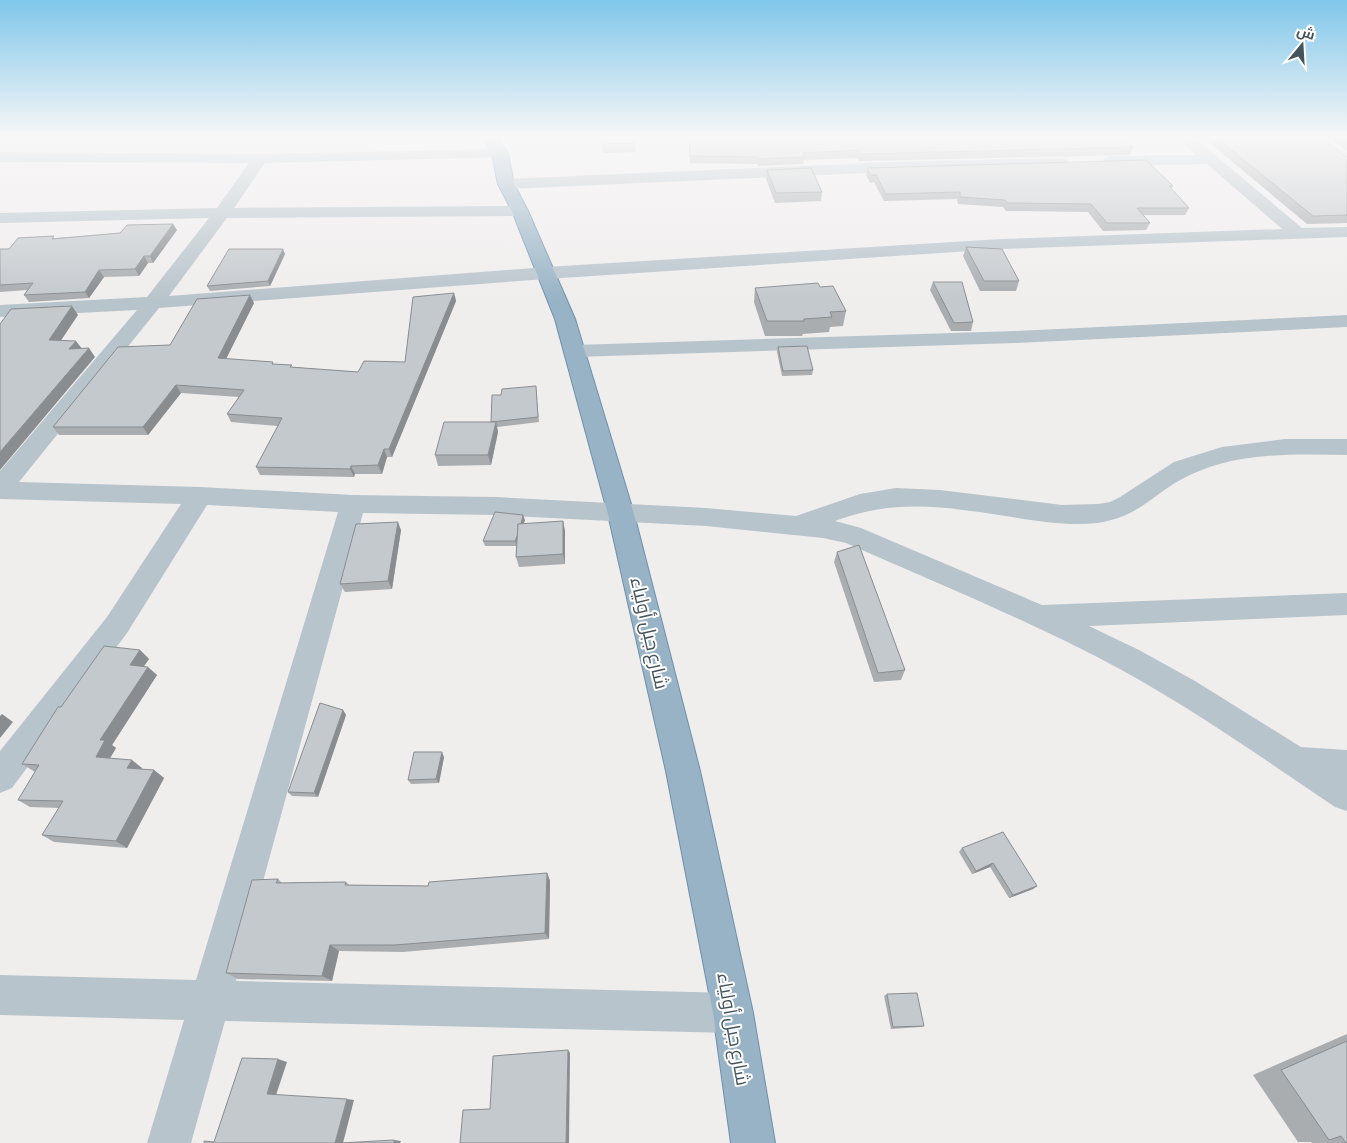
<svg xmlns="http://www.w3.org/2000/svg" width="1347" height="1143" font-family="'Sofia Sans Condensed',Cairo,sans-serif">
	<rect width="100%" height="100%" fill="#f0eded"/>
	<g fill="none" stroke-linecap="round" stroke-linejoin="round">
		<defs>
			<polygon id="trunk" points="484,139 499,139 508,154 514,184 528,211 575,319 634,514 700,771 753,1013 775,1143 731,1143 713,1013 666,771 608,514 555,319 512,211 498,184 492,154"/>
		</defs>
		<use href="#trunk" stroke="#6e91aa" stroke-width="2"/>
		<g fill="#b8c4cb" fill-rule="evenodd">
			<path d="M1180,139H1196L1302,228L1347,227V237L1001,249L546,279L159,308L19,482L200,487L353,495L496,497L706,508L796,516L860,494L896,488L940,490L1062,505L1098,504L1110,502L1120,497L1174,462L1222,447L1285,439H1347V455C1295,454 1238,452 1190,475C1155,491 1141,517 1097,523C1071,526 1044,522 1018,518C952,508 900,497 835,521L861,528L1042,605L1347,593V615L1089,626L1139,650L1195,681L1301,747L1347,750V811L1335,807C1264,759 1193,709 1118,668C1030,621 937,583 846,543L823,538L706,526L496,515L363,513L236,981L733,993L747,999L753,1013L747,1027L733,1033L225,1021L191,1143H147L184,1020L0,1015V975L196,980L338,512L207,505L127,633L12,788L0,793V751L107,617L181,504L0,499V471L137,310L0,317V305L147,297L209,218L0,223V213L217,208L249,163L0,162V152L260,154L500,149L505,151L508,154L505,157L265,163L234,208L520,206L526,207L528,211L526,215L520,216L227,218L169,296L546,267L1001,239L1282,229L1207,164L1110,166L1105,164L1102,161L1105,158L1110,156L1196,155Z"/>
			<polygon points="1062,158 1067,160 1070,163 1067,166 890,172 506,189 500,187 498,184 500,181 506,179 890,162"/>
			<polygon points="1347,315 1347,327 1016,343 575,357 568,355 565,351 568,347 575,345 1016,331"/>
		</g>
		<use href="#trunk" fill="#98b3c6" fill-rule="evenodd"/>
	</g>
	<g fill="#a9adb0">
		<polygon points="602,139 635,143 636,152 603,153"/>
		<polygon points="689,139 1124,139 1133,147 1130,155 859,161 857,158 804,160 803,164 758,166 758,164 690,163"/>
		<polygon points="1205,139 1323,139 1347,157 1347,223 1307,224"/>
		<polygon points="1332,139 1347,139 1347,151"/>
		<polygon points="867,168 1173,186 1171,189 1189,208 1185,215 1143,215 1150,223 1146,230 1103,231 1088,212 1006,211 1003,207 958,204 957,199 884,201 874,182 870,183 866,175"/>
		<polygon points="767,170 822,192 821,201 775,203 766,179"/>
		<polygon points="177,230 153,263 148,263 139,276 104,277 89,298 29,302 24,295 27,290 0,292 0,249 9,249 55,238"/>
		<polygon points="966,247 1019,281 1016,291 980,291 963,256"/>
		<polygon points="285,254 270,286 210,291 207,286"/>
		<polygon points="933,282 973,322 971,331 951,331 930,290"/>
		<polygon points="820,287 846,311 843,326 830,327 829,332 803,334 802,336 765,336 754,302 755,288"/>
		<polygon points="454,293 456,301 392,457 387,457 382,474 355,474 354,477 260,475 256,467 278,426 231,422 227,414 239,397 181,393 148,435 59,435 53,427 170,345 254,303 226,359 273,362 273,364 292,367 358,372 405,362"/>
		<polygon points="778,347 813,370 812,375 782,376 777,352"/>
		<polygon points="536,391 539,422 497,427 498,432 491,465 438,466 435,455 491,422"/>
		<polygon points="525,520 523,524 563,521 565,531 565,564 519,567 516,557 517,546 485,546 483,541"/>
		<polygon points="401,530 392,589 345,592 340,584"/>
		<polygon points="837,552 905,670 901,680 874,682 834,562"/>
		<polygon points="140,650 149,659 144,666 157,675 112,745 116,748 110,758 142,768 141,769 154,770 164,778 127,848 54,842 42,835 59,808 30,807 18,800 35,772 22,764 61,707"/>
		<polygon points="343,710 346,715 318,797 292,796 288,792"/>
		<polygon points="444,757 439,783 411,784 408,780"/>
		<polygon points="962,848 1037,886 1033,889 1009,898 990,867 972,874 959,852"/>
		<polygon points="547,873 550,881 549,939 403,952 339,951 332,981 238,979 226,973 278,879 282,883 346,882 349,885 428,886"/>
		<polygon points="887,994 924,1026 921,1027 891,1029 884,996"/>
		<polygon points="1347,1034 1347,1143 1312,1143 1311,1142 1298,1142 1253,1075"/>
	</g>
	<g fill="#898d90">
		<polygon points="173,224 177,230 153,263 150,256"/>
		<polygon points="283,249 285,254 270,286 268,281"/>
		<polygon points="144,256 148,263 139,276 135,269"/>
		<polygon points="99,270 104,277 89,298 85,292"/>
		<polygon points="454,293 456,301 392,457 389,449"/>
		<polygon points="250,295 254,303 222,367 218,358"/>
		<polygon points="72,306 78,315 56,348 49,340"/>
		<polygon points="76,341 83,350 69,349"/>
		<polygon points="89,348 95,357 0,470 0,452"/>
		<polygon points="176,385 181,393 148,435 143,427"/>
		<polygon points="496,422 498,432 491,465 488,455"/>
		<polygon points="384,449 387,457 382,474 378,465"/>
		<polygon points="351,466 355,474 354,477 350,469"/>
		<polygon points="523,515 525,520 517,546 515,541"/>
		<polygon points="563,521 565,531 565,564 563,554"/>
		<polygon points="398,522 401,530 392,589 388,581"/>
		<polygon points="140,650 149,659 139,673 130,665"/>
		<polygon points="148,667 157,675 112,745 116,748 106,765 96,757 100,740"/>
		<polygon points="343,710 346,715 318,797 314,793"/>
		<polygon points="2,714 13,722 0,738 0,716"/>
		<polygon points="442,752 444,757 439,783 436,779"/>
		<polygon points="132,760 142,768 137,776 127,768"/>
		<polygon points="154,770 164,778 127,848 116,841"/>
		<polygon points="993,863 990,867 972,874 976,871"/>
		<polygon points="547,873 550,881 549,939 545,933"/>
		<polygon points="1037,886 1033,889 1009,898 1013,895"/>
		<polygon points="330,945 339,951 332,981 322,976"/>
		<polygon points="568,1050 570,1053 569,1143 566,1143"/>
		<polygon points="278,1059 287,1062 276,1095 267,1094"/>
		<polygon points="347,1099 354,1100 343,1143 335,1143"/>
		<polygon points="394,1140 401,1141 400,1143 394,1143"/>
	</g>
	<g fill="#c4c9cd" stroke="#898d90">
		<polygon points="602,139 634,139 635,143 602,144"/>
		<polygon points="689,139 1124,139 1133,147 860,154 858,150 803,153 804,157 759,159 758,157 690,156"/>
		<polygon points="1218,139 1323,139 1347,157 1347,215 1313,216"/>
		<polygon points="1146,160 1173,186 1169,186 1189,208 1137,208 1150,223 1107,223 1091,204 1008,203 1005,200 960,197 960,192 886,194 876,175 871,175 867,168"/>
		<polygon points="811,168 822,192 776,193 767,170"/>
		<polygon points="173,224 150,256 144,256 135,269 99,270 85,292 24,295 33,283 0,285 0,249 9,249 18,238 54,236 52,239 120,233 127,225"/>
		<polygon points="966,247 1002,249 1019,281 984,281"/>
		<polygon points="229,249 283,249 268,281 207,286"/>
		<polygon points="933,282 962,282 973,322 954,323"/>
		<polygon points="818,283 820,287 833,286 846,311 830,312 832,317 804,319 804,321 767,321 755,288"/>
		<polygon points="454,293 389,449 384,449 378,465 351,466 350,469 256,467 282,418 227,414 244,390 176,385 143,427 53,427 118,347 170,345 197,299 250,295 218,358 273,362 272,364 292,365 290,367 358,372 364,361 405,362 413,297"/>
		<polygon points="72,306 49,340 76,341 69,349 89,348 0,452 0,324 11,309"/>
		<polygon points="807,346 813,370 783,371 778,347"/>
		<polygon points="536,386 538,417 491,422 492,395 501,395 502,389"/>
		<polygon points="444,422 496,422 488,455 435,455"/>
		<polygon points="495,512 523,515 521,524 518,524 518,534 515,541 483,541"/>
		<polygon points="563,521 563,554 516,557 518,524"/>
		<polygon points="398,522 388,581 340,584 356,524"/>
		<polygon points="859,545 905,670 878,673 837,552"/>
		<polygon points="104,646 140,650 130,665 148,667 100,740 105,740 96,757 132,760 127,768 154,770 116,841 42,835 63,801 18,800 39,765 22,764 58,707 61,707"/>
		<polygon points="320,703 343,710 314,793 288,792"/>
		<polygon points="414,752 442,752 436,779 408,780"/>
		<polygon points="1003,832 1037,886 1013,895 993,863 976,871 962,848"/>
		<polygon points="547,873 545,933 395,945 330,945 322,976 226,973 252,880 278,879 276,883 346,882 345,885 428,886 429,882"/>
		<polygon points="917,993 924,1026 893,1027 887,994"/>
		<polygon points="1347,1041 1347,1143 1346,1143 1341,1136 1329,1140 1281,1070"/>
		<polygon points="568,1050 566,1143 460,1143 463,1110 490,1109 493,1056"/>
		<polygon points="242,1058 278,1059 267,1094 347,1099 335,1143 204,1143 204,1141 214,1142"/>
		<polygon points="394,1140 394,1143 340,1143"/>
	</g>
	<linearGradient id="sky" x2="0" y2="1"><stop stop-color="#80c7ea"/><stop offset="0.46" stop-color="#f8f7f7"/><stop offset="1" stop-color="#f8f7f7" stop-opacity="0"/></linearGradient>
	<rect width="1347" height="299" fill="url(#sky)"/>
	<g text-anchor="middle" stroke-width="4" stroke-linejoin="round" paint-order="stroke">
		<g font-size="19" fill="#45535b" stroke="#fff">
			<text transform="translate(650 633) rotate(77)" y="7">شارع جبل أولياء</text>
			<text transform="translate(734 1029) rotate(80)" y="7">شارع جبل أولياء</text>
		</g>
	</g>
	<g transform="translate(1302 45) rotate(18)" stroke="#ffffff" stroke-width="4" paint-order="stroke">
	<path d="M0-4L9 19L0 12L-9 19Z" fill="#45535b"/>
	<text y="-8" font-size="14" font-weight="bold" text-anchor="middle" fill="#45535b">ش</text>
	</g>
</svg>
